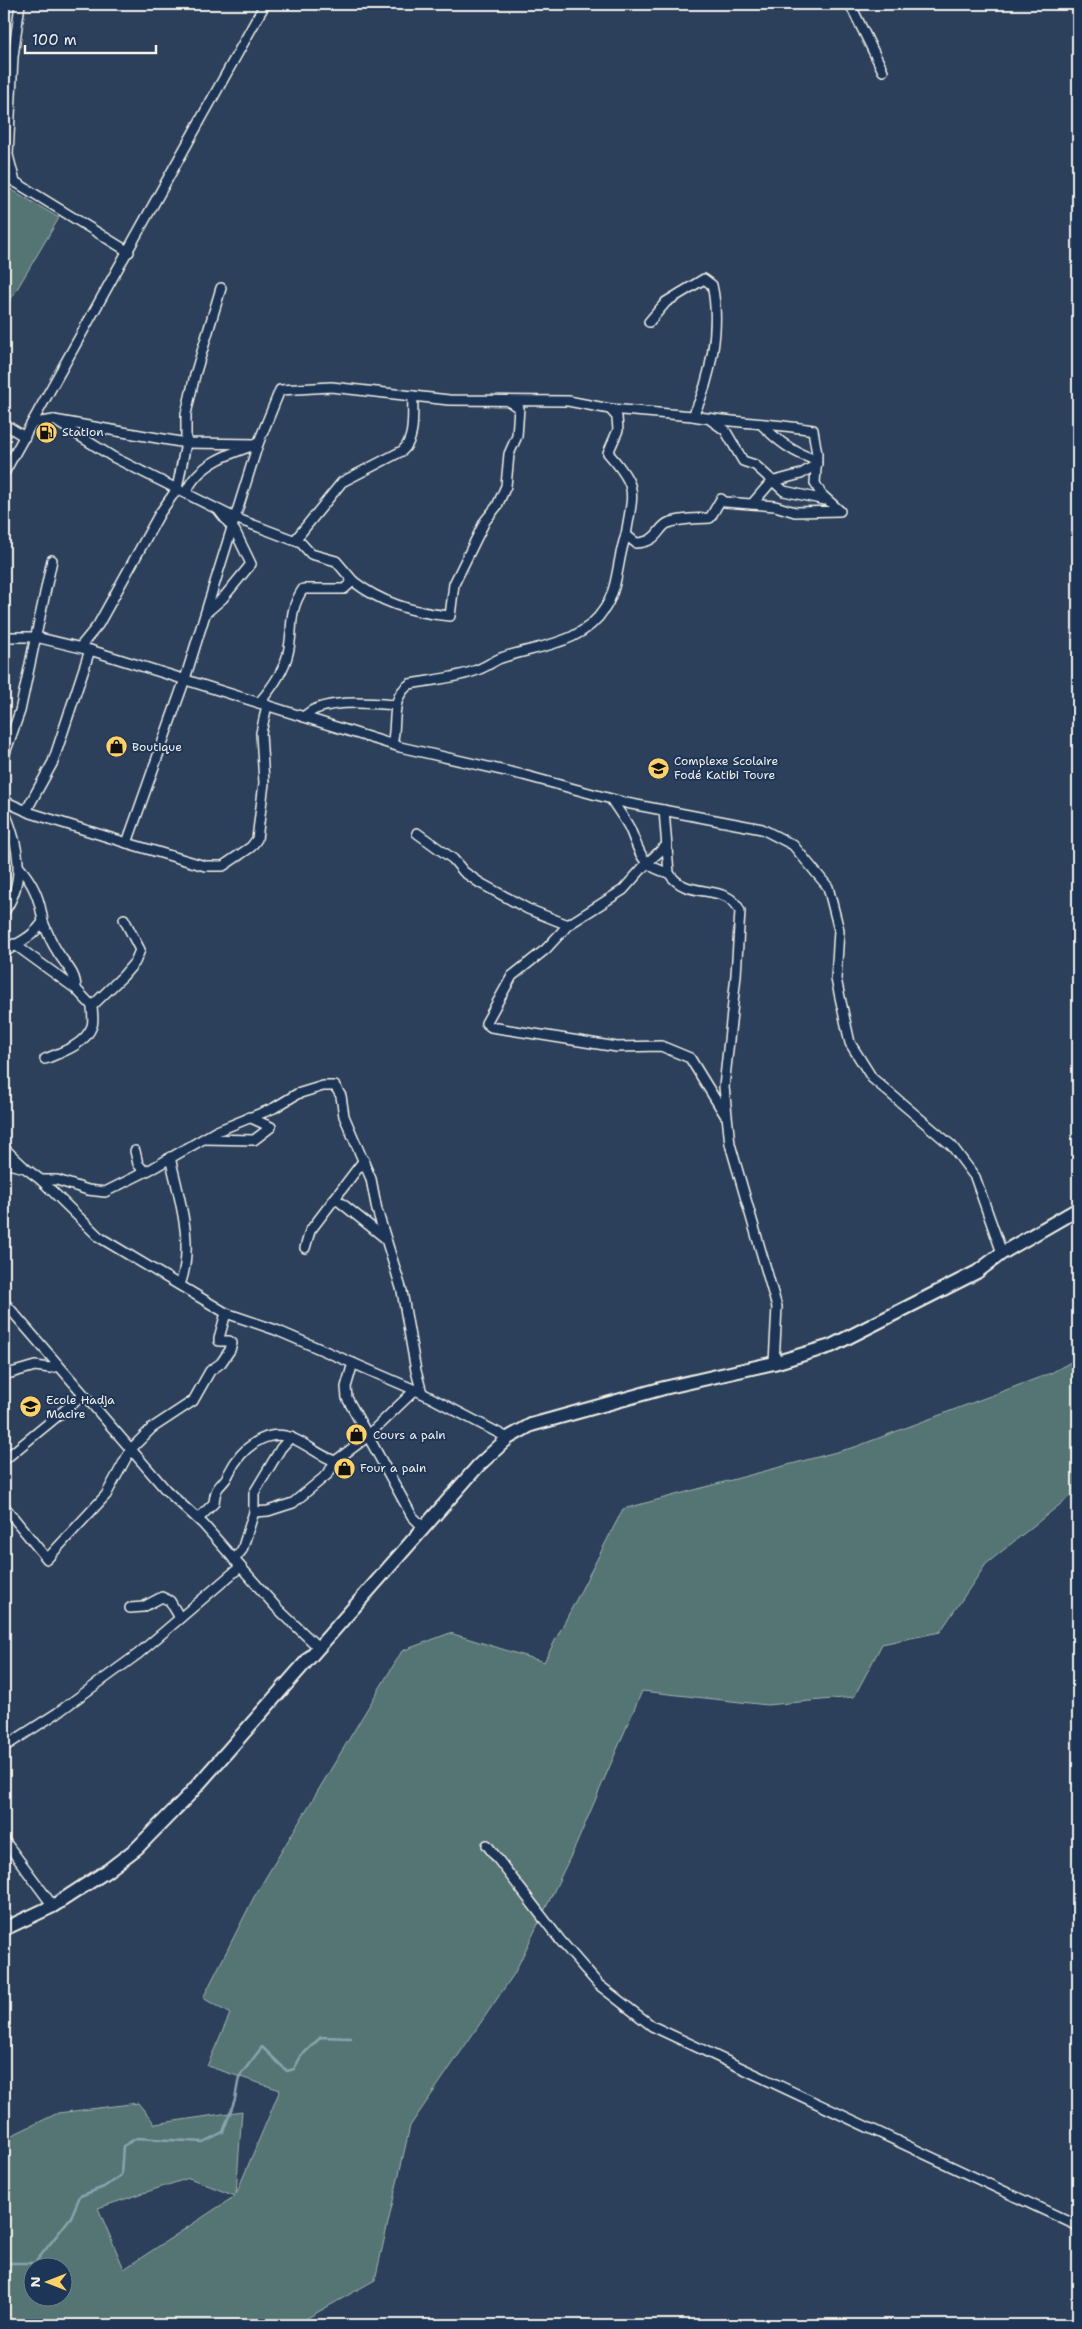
<svg xmlns="http://www.w3.org/2000/svg" width="1082" height="2329" font-family="'Shantell Sans',sans-serif">
	<rect width="100%" height="100%" fill="#2c405c"/>
	<filter id="ink" filterUnits="userSpaceOnUse"><feTurbulence type="fractalNoise" baseFrequency=".02" numOctaves="2"/><feDisplacementMap in="SourceGraphic" scale="10" xChannelSelector="R" yChannelSelector="G"/><feConvolveMatrix kernelMatrix="1 2 1 2 8 2 1 2 1" color-interpolation-filters="sRGB"/></filter>
	<g filter="url(#ink)">
		<g fill="#547474" stroke="#a4b2ae" fill-rule="evenodd">
			<polygon points="4,185 59,218 4,311"/>
			<path d="M1078,1358V1490L986,1564L940,1632L882,1644L854,1697L767,1705L642,1691L576,1845L514,1974L410,2126L375,2280L295,2325H4V2139L58,2113L138,2103L155,2124L242,2111L236,2194L280,2090L207,2066L230,2014L203,1998L254,1897L402,1651L450,1633L544,1662L623,1509L855,1447L1051,1373ZM189,2178L235,2196L124,2269L98,2208ZM32,2266H62V2296H32Z"/>
		</g>
		<g fill="none" stroke-linecap="round" stroke-linejoin="round">
			<polyline stroke="#8aa3af" stroke-width="2.5" points="4,2263 35,2263 71,2217 80,2196 104,2187 121,2175 123,2146 137,2138 203,2142 223,2132 235,2099 239,2077 262,2047 287,2071 294,2069 301,2056 321,2037 351,2038"/>
			<defs>
				<g id="minor">
					<polyline points="850,4 883,71"/>
					<polyline points="4,175 129,252"/>
					<polyline points="15,182 8,155 13,57 20,4"/>
					<path d="M610,409L617,417L618,430L608,453C639,488 633,491 626,535"/>
					<path d="M54,420L113,457L235,518L301,543L311,554L336,561L353,581L344,589H303C287,613 294,629 288,653C284,671 271,689 259,703"/>
					<polyline points="711,420 725,430 743,461 755,465 784,491 825,500"/>
					<path d="M34,423L54,420L186,443L258,444C230,453 197,464 186,493"/>
					<polyline points="4,424 25,437"/>
					<path d="M761,424C777,440 794,454 817,460"/>
					<polyline points="4,473 265,4"/>
					<polyline points="752,504 771,482 801,474 817,464"/>
					<path d="M295,540L342,482L402,451C416,439 412,414 413,396"/>
					<path d="M353,581C381,603 415,613 450,616L454,584L485,521L497,506L506,486L509,454L517,436L519,408L510,402"/>
					<polyline points="207,612 223,598 251,564 235,531 220,512"/>
					<polyline points="4,637 36,637 90,650 400,747 523,775 626,803 762,829 793,845 828,887 839,930 836,979 850,1043 872,1078 952,1146 975,1177 1002,1253"/>
					<polyline points="80,647 98,625 160,513 177,489 186,443 186,414 195,375 221,288"/>
					<path d="M304,717C320,698 372,703 395,705"/>
					<path d="M392,744C398,723 389,698 410,684C431,680 457,678 477,670C486,667 493,661 501,658C539,645 582,645 605,608C619,586 617,559 626,535L636,543C659,542 657,528 668,523C682,518 695,519 710,518L721,499L725,502L775,506L795,512L840,511L821,494L815,483L817,454L813,430C773,423 733,423 693,416"/>
					<polyline points="4,756 20,711 52,560"/>
					<path d="M611,799C617,809 625,819 630,829C640,852 640,866 669,873"/>
					<polyline points="4,801 31,813 127,843 205,866 223,866 251,847 257,839 264,783 261,733 267,705"/>
					<path d="M4,810C18,844 27,879 4,912"/>
					<path d="M664,810L669,873C686,901 727,881 740,911L736,975L724,1087L730,1144L777,1307L774,1363"/>
					<polyline points="26,811 53,762 90,650"/>
					<polyline points="417,833 453,859 464,872 480,883 528,909 568,925"/>
					<path d="M127,843L185,679L258,444L280,390L331,387L449,400L568,401L610,409L693,416C711,380 721,325 712,285L704,279L666,302L649,322"/>
					<polyline points="667,845 647,863 623,890 568,925 546,949 512,976 486,1023 491,1027 617,1047 661,1046 690,1058 725,1115"/>
					<path d="M43,922C47,932 51,942 57,951C65,965 76,972 76,989"/>
					<polyline points="14,944 76,989 92,1006"/>
					<path d="M4,953C19,941 31,939 43,922C40,900 34,884 19,867"/>
					<path d="M45,1059C62,1052 85,1045 92,1026C94,1020 92,1011 92,1006L123,976L135,962L140,950L124,919"/>
					<polyline points="204,1139 254,1140 271,1127 249,1117"/>
					<polyline points="4,1148 23,1166"/>
					<polyline points="135,1151 138,1164 145,1172"/>
					<path d="M170,1157C179,1198 195,1244 180,1285"/>
					<polyline points="4,1163 25,1168 41,1180 99,1237 226,1313 276,1330 422,1393 508,1438"/>
					<polyline points="41,1180 57,1180 88,1190 105,1192 153,1168 217,1131 274,1108 297,1094 323,1086 335,1086 341,1096 344,1116 371,1179 377,1210 402,1291 416,1371 422,1393"/>
					<polyline points="335,1198 385,1238"/>
					<polyline points="305,1248 310,1231 364,1160"/>
					<polyline points="4,1302 166,1490 203,1524 277,1608 319,1648"/>
					<polyline points="353,1363 346,1387 347,1398 412,1516 424,1528"/>
					<polyline points="4,1375 35,1366 50,1368 59,1366"/>
					<polyline points="4,1460 83,1395"/>
					<polyline points="4,1506 47,1559 106,1495 131,1449 152,1428 193,1401 210,1371 221,1363 230,1350 232,1343 229,1341 219,1341 219,1338 226,1313"/>
					<polyline points="254,1512 268,1511 293,1503 328,1474 335,1461 362,1441 415,1390"/>
					<path d="M198,1519L214,1503C216,1481 223,1488 229,1473C240,1450 266,1426 294,1439C308,1445 320,1456 335,1461"/>
					<polyline points="234,1560 242,1550 254,1512 254,1493 281,1448 291,1437"/>
					<polyline points="130,1608 143,1607 162,1597 170,1601 180,1618"/>
					<polyline points="4,1747 57,1713 138,1654 240,1567"/>
					<polyline points="4,1840 53,1906"/>
					<polyline points="487,1845 560,1940 599,1985 652,2026 1078,2226"/>
				</g>
				<polyline id="highway" points="4,1929 53,1906 107,1871 137,1848 189,1795 478,1466 508,1438 531,1425 664,1388 774,1363 831,1346 977,1272 1002,1253 1078,1209"/>
			</defs>
			<use href="#minor" stroke="#f4f1e8" stroke-width="12"/>
			<use href="#highway" stroke="#f4f1e8" stroke-width="16"/>
			<use href="#minor" stroke="#1d3557" stroke-width="9"/>
			<use href="#highway" stroke="#1d3557" stroke-width="12"/>
		</g>
	</g>
	<defs>
		<symbol id="fuel-disc" viewBox="-11 -11 22 22"><circle r="9.5" fill="#ffd166" stroke="#1d3557"/><path d="M-5.5-6h7V0h2V4h1.3V-2.5L3-4.5l.8-.8L6-3V5H2.5V1h-1V6h-7ZM-4.2-4.7v3.2H.2V-4.7Z" fill="#111"/></symbol>
		<symbol id="shop-disc" viewBox="-11 -11 22 22"><circle r="9.5" fill="#ffd166" stroke="#1d3557"/><path d="M-5-2.5h2.3a2.7 3.5 0 0 1 5.4 0H5L5.5 6h-11ZM-1.5-2.5h3a1.5 2.3 0 0 0-3 0Z" fill="#111"/></symbol>
		<symbol id="school-disc" viewBox="-11 -11 22 22"><circle r="9.5" fill="#ffd166" stroke="#1d3557"/><path d="M0-5L7-2L0 1L-7-2ZM-4 1L0 2.5L4 1V4Q0 6-4 4Z" fill="#111"/></symbol>
	</defs>
	<g fill-rule="evenodd">
		<use href="#fuel-disc" x="34" y="420" width="25" height="25"/>
		<use href="#shop-disc" x="104" y="734" width="25" height="25"/>
		<use href="#school-disc" x="646" y="756" width="25" height="25"/>
		<use href="#school-disc" x="18" y="1394" width="25" height="25"/>
		<use href="#shop-disc" x="344" y="1422" width="25" height="25"/>
		<use href="#shop-disc" x="332" y="1456" width="25" height="25"/>
	</g>
	<g text-anchor="middle" stroke-width="4" stroke-linejoin="round" paint-order="stroke">
		<g font-size="12" fill="#f4f1e8" stroke="#1d3557" text-anchor="start">
			<text x="62" y="436">Station</text>
			<text x="132" y="751">Boutique</text>
			<text x="674" y="765">Complexe Scolaire<tspan x="674" dy="14">Fodé Katibi Toure</tspan></text>
			<text x="46" y="1404">Ecole Hadja<tspan x="46" dy="14">Macire</tspan></text>
			<text x="373" y="1439">Cours a pain</text>
			<text x="360" y="1472">Four a pain</text>
		</g>
	</g>
	<rect width="1082" height="2329" fill="none" stroke="#1d3557" stroke-width="20"/>
	<rect x="10" y="10" width="1062" height="2309" fill="none" stroke="#f4f1e8" stroke-width="2" filter="url(#ink)"/>
	<g transform="translate(48 2282) rotate(270)"><circle r="24" fill="#1d3557" stroke="#738091"/>
	<path d="M0-4L9 19L0 12L-9 19Z" fill="#ffd166"/>
	<text y="-8" font-size="14" font-weight="bold" text-anchor="middle" fill="#f4f1e8">N</text>
	</g>
	<path d="M25 45v8h131v-8" fill="none" stroke="#f4f1e8" stroke-width="2.5"/>
	<text x="32" y="45" font-size="15" fill="#f4f1e8" stroke="#1d3557" stroke-width="4" paint-order="stroke">100 m</text>
</svg>
